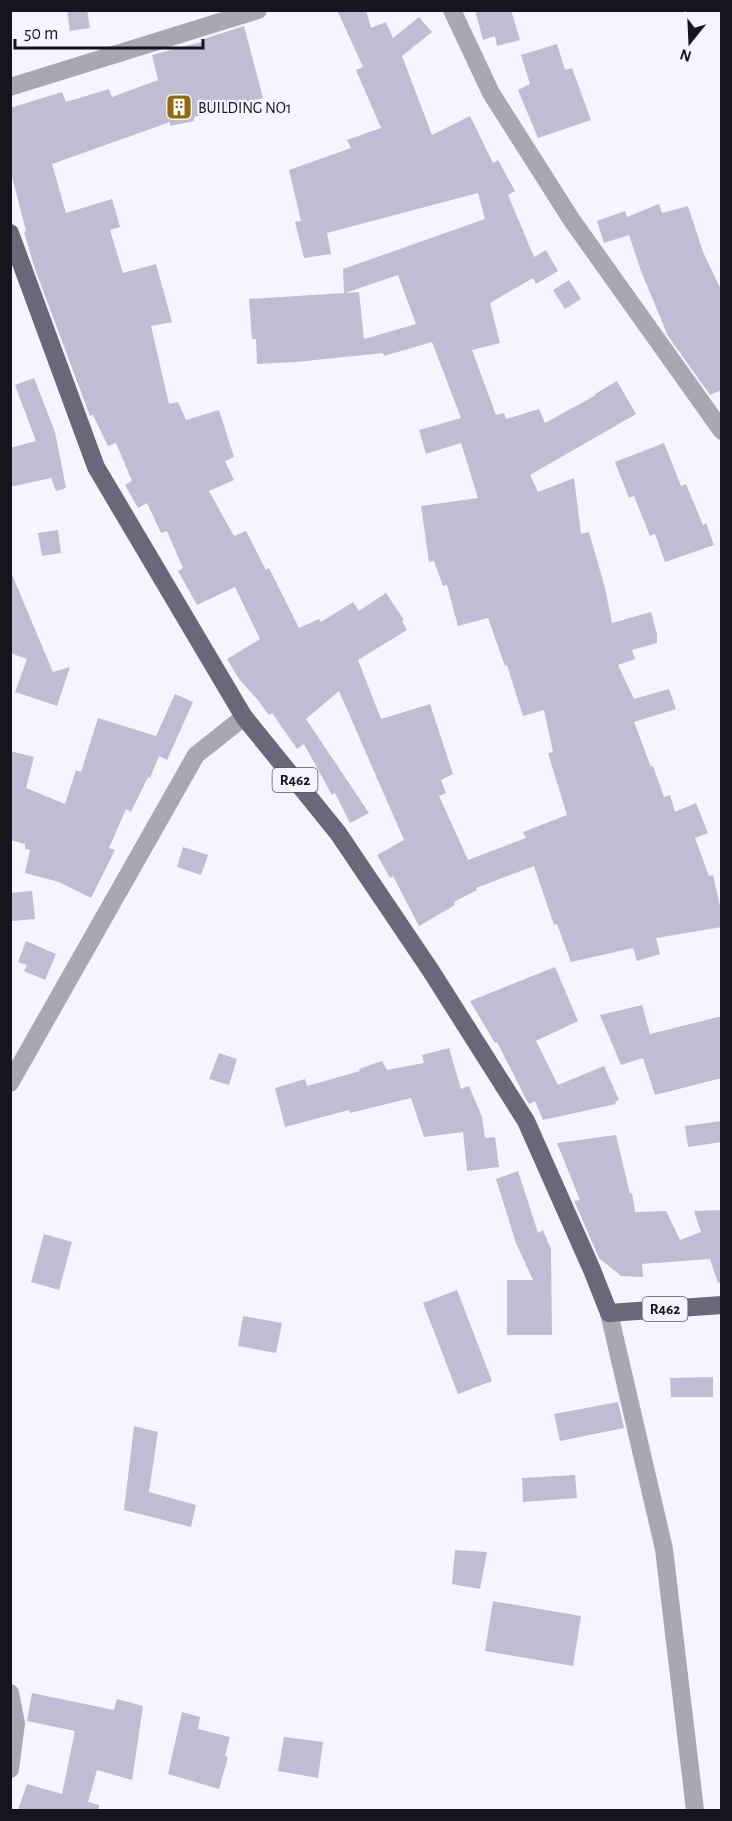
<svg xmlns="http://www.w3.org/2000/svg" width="732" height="1821" font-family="'Alegreya Sans',sans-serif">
	<rect width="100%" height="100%" fill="#f6f5ff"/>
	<g fill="#bfbcd4" fill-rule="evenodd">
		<polygon points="67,10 87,10 90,28 70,31"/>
		<path d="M337,10H366L371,28L386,22L393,38L419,17L432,32L402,56L432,135L470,116L493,163L498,160L515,191L508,195L534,257L546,250L558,271L536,284L533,278L490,303L500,343L472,350L496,415L504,413L506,419L539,409L545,423L596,395L595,394L617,381L636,414L530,475L538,492L574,478L581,534L589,532L605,588L612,623L651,612L657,634V643L632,650L635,659L618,665L634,699L669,689L676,709L634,722L651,767L653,766L664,797L670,795L675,812L696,803L708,833L695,838L709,876L713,875L722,915V927L656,938L660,954L637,961L633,948L571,962L557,924L554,925L534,866L476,888L477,890L454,902L455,905L419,926L393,876L390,878L377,855L404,840L339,691L306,719L369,813L350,823L335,793L332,795L304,744L297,749L272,713L269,715L257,699L239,679L227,659L260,639L235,587L197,605L178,571L183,568L167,531L161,533L147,503L138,508L125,485L132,481L116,443L108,446L93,415L90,416L35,269L24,232L26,231L10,169V108L62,92L66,102L109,89L112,97L158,80L152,55L205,41L204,39L244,26L263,98L194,117V121L170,126V122L52,164L66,213L112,199L120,227L110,230L123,273L156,264L172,322L151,326L169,404L178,402L186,420L219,410L234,457L225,461L234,480L209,491L234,536L246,531L266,570L269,568L299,628L319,619L321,622L353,602L359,611L386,593L404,620L402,621L407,630L358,660L381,719L430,704L453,774L441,780L446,793L439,796L468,860L526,838L523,832L567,815L548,753L553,752L544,710L523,716L507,665L505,666L488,618L458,626L447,585L443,586L434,561L429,562L421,506L478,498L461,443L426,454L419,430L461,418L432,342L384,356L383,353L296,362L257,364L256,339H252L249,299L344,293L343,269L485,219L478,193L327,233L331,254L304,258L295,222L301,221L289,170L351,148L347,140L381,128L356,70L363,67ZM398,275L416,324L364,339L359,292L345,293Z"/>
		<polygon points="475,10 511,10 520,40 497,46 495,36 483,40"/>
		<polygon points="557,44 565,70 572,68 591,120 538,138 518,90 530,84 521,55"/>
		<polygon points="659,204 662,213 688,206 703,252 722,292 722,390 710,395 668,336 641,271 629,235 604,243 597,221 625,211 627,217"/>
		<polygon points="569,280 581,299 565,309 553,290"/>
		<polygon points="34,378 55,432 66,488 56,491 51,478 10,487 10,448 36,441 15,385"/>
		<polygon points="664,443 681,486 686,484 703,525 706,523 714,545 665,562 655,534 650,536 634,496 629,498 615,462"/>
		<polygon points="58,530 61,553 42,556 38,533"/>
		<polygon points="10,570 53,672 70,667 57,706 15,692 27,659 10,653"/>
		<polygon points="175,694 193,702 167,760 159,756 150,778 148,777 131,812 126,809 109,848 115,850 91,898 59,882 25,873 30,850 25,849 25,844 10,840 10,751 34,757 26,788 65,804 76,770 81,772 98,718 156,736"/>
		<polygon points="183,847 208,855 201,875 177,867"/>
		<polygon points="32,891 35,919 12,921 10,893"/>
		<polygon points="26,941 56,954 45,980 24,971 27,965 18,962"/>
		<polygon points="555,967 578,1021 536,1041 558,1085 604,1066 619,1100 615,1102 616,1104 543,1120 535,1101 529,1104 526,1099 497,1042 495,1043 470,1001"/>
		<polygon points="642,1005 650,1034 722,1016 722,1078 655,1095 643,1058 621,1065 600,1015"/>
		<polygon points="449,1048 461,1089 469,1086 482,1117 485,1138 495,1137 499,1167 467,1171 463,1132 424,1137 411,1098 350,1113 349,1110 285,1127 275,1088 305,1079 307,1086 360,1071 359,1069 382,1061 387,1070 424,1063 422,1055"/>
		<polygon points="219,1053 237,1059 229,1085 209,1079"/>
		<polygon points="722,1121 722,1142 688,1147 685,1126"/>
		<polygon points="616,1135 630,1194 632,1193 635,1212 666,1211 680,1240 701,1232 694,1211 720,1210 722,1224 722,1282 718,1283 710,1259 642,1264 643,1277 621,1276 599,1258 575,1203 574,1201 580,1200 557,1143"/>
		<polygon points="518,1171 538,1233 543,1230 551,1249 552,1335 507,1335 507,1280 533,1280 516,1243 496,1179"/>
		<polygon points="44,1234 72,1242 59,1290 31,1282"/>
		<polygon points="457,1290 492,1381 458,1394 423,1303"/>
		<polygon points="243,1316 282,1323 276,1353 238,1346"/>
		<polygon points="713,1377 713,1397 671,1397 670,1378"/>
		<polygon points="618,1402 624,1428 560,1441 554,1414"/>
		<polygon points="134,1426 158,1432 149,1492 196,1505 191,1527 124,1510"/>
		<polygon points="575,1475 577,1498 523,1502 522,1478"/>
		<polygon points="455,1550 487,1552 480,1589 452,1584"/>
		<polygon points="493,1601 581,1616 573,1666 485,1651"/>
		<polygon points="32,1693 114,1710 117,1699 143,1706 132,1780 97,1770 88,1802 99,1805 99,1810 18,1810 27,1784 62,1794 75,1731 27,1721"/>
		<polygon points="182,1712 200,1717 198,1729 230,1737 225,1756 228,1757 219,1789 168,1774"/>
		<polygon points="284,1737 323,1742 318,1778 278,1771"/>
	</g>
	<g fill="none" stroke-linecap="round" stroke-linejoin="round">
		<g stroke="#a9a8b2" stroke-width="18">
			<polyline points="452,10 491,93 571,219 722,431"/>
			<polyline points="10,87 258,10"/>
			<polyline points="10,1083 196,755 244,717"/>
			<polyline points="609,1313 664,1549 695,1810"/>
			<polyline points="10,1693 16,1723 10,1769"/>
		</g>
		<polyline stroke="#6a677a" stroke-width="18" points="10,233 96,467 244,717 338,833 431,971 526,1121 592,1270 609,1313 722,1305"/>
	</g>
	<defs>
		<symbol id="building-square" viewBox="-11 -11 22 22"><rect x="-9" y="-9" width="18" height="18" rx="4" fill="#906910" stroke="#f6f5ff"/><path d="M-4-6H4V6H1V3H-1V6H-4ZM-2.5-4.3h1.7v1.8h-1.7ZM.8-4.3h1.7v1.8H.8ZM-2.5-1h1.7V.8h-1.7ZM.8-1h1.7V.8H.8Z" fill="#fff"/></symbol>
	</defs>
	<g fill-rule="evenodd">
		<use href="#building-square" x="164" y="92" width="30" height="30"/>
	</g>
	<g text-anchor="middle" stroke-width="4.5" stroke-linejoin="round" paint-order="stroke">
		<g fill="#f6f5ff" stroke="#595861" stroke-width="1.5">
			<rect x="272.5" y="768" width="45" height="24" rx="4.5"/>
			<rect x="642.5" y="1297" width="45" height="24" rx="4.5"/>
		</g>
		<g font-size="15" font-weight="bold" fill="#16151d">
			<text x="295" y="785">R462</text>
			<text x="665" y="1314">R462</text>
		</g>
		<g font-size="16" fill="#16151d" stroke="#f6f5ff" text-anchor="start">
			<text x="198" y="113">BUILDING NO1</text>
		</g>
	</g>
	<rect width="732" height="1821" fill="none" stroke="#16151d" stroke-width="24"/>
	<g transform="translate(690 42) rotate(198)" stroke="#f6f5ff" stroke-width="4.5" paint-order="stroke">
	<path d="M0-4.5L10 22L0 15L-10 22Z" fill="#16151d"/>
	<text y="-9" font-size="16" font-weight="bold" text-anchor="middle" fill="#16151d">N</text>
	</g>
	<path d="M15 39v9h188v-9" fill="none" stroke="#16151d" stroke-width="3"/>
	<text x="24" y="39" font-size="18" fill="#16151d" stroke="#f6f5ff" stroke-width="4.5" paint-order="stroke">50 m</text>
</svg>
